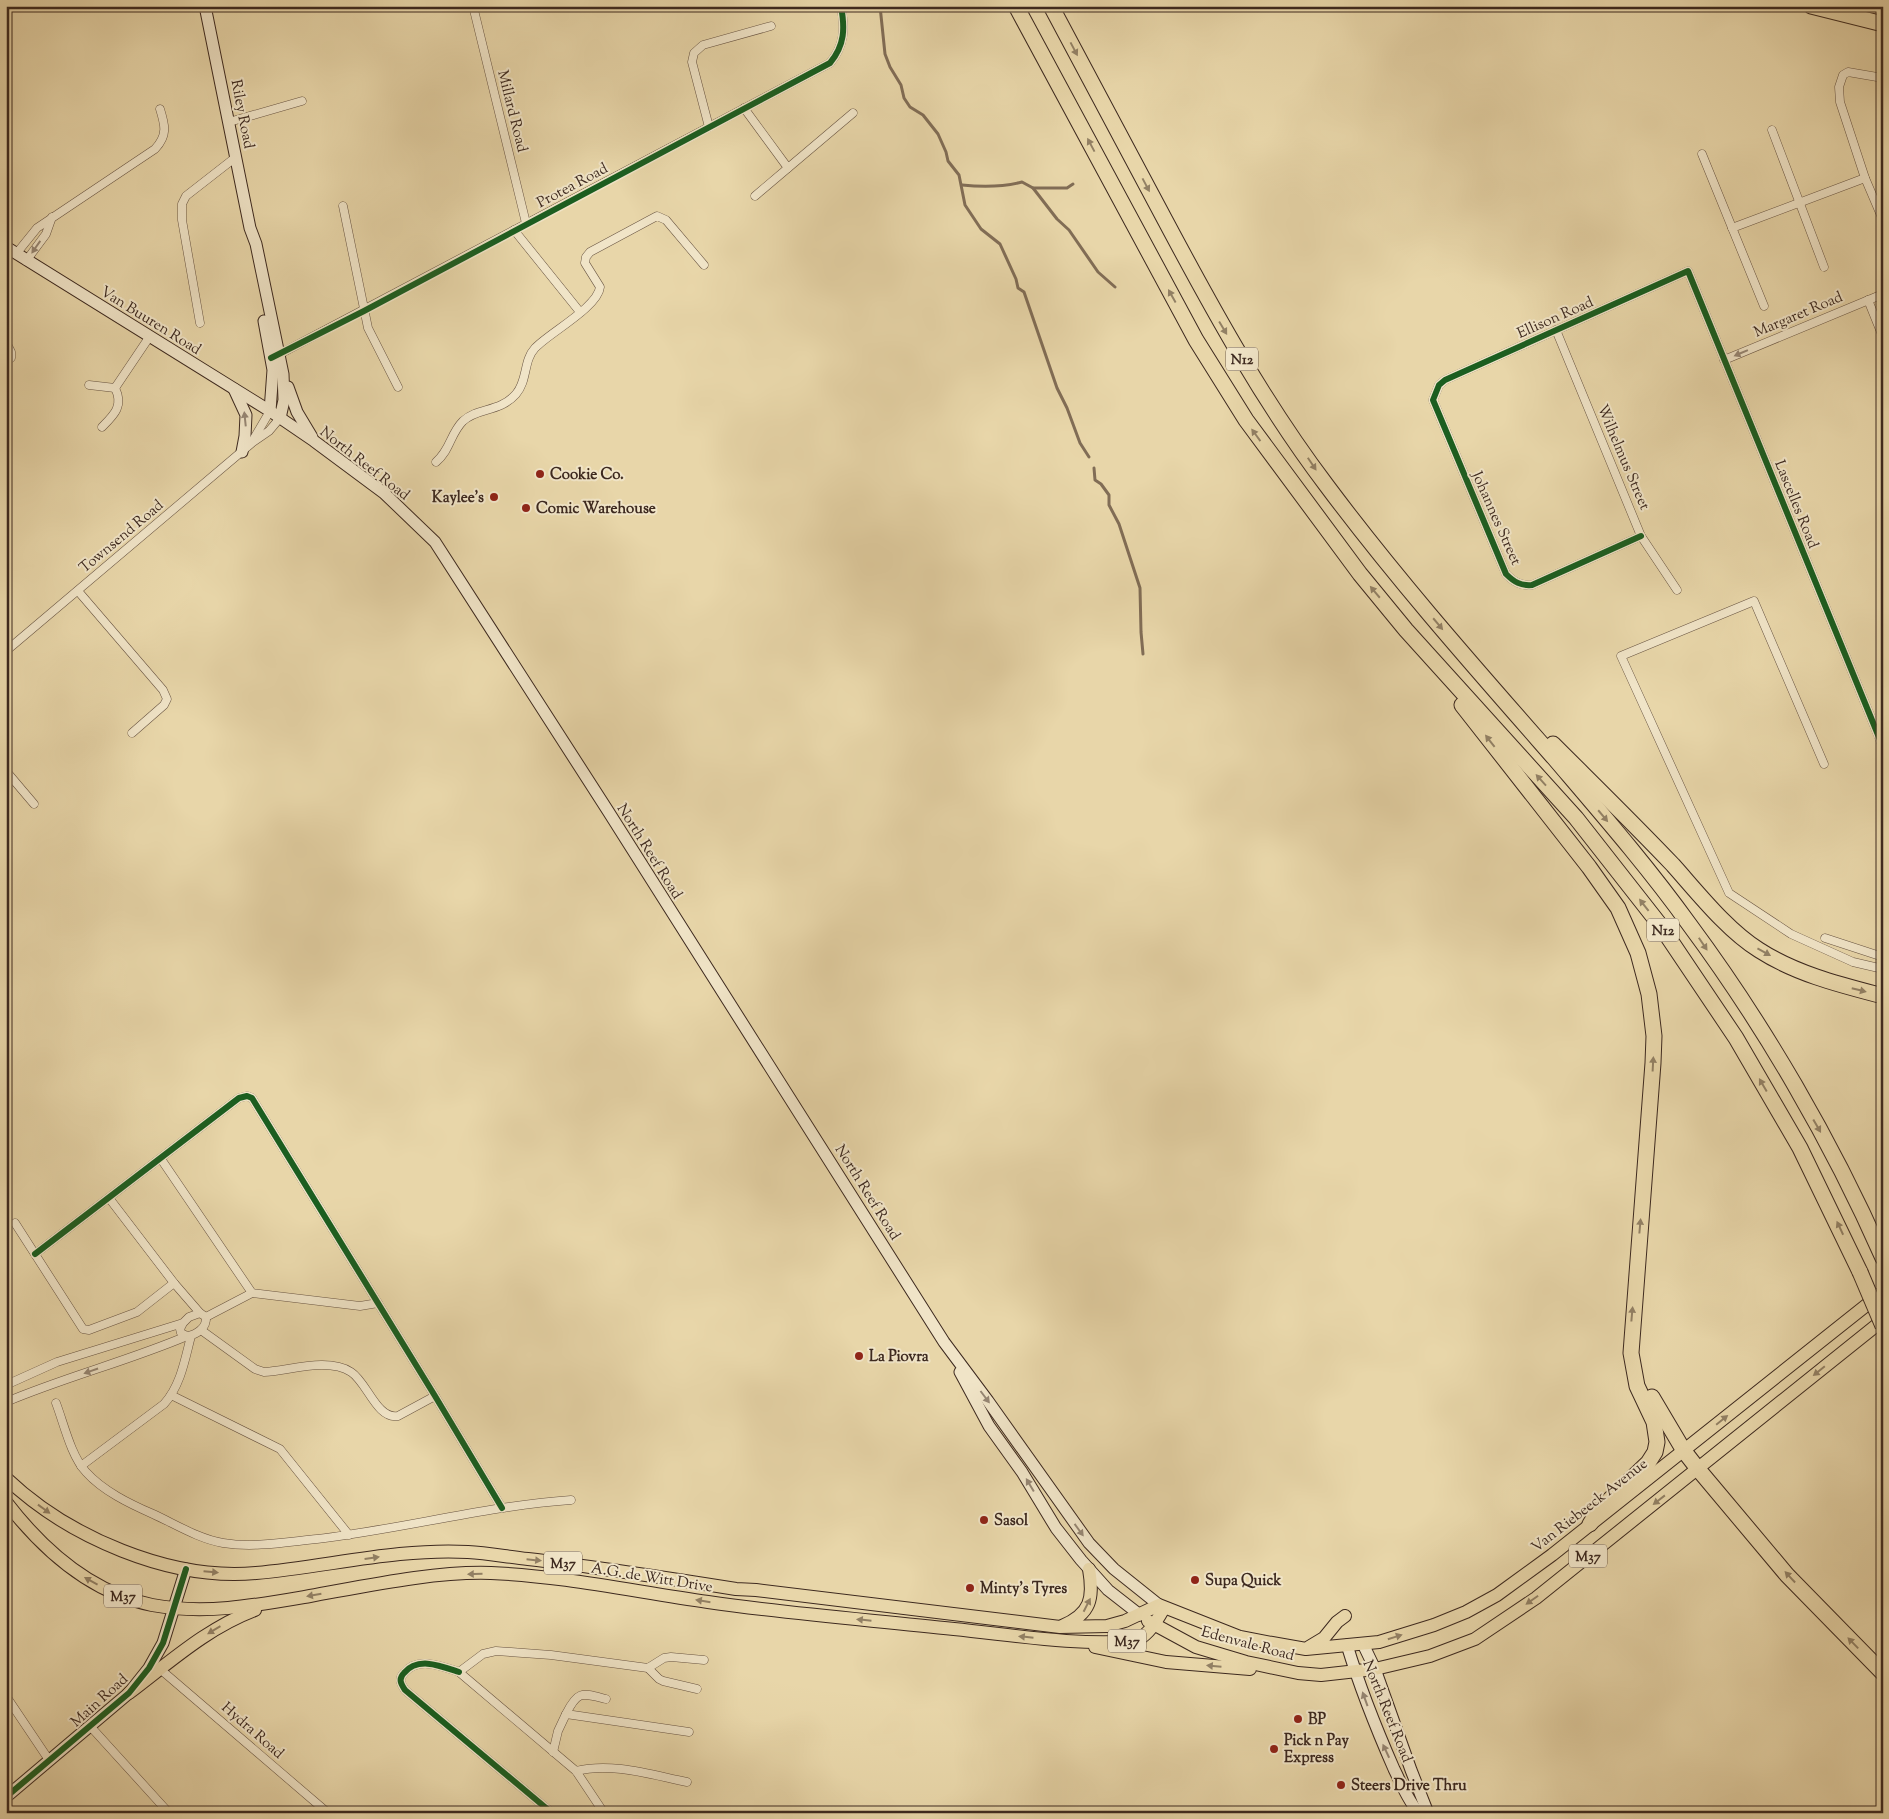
<svg xmlns="http://www.w3.org/2000/svg" width="1889" height="1819" font-family="'Sorts Mill Goudy',serif">
	<rect width="100%" height="100%" fill="#e8d6a9"/>
	<filter id="stains"><feTurbulence type="fractalNoise" baseFrequency=".004" numOctaves="4"/><feColorMatrix values="0 0 0 0 .2 0 0 0 0 .09 0 0 0 0 .02 0 0 0 .5 -.17"/></filter>
	<radialGradient id="worn" r=".72"><stop offset=".6" stop-color="#630" stop-opacity="0"/><stop offset="1" stop-color="#630" stop-opacity=".3"/></radialGradient>
	<g fill="none" stroke-linecap="round" stroke-linejoin="round">
		<g stroke="#816d56" stroke-width="3">
			<polyline points="880,6 885,54 890,67 901,85 904,98 910,107 923,115 938,134 946,152 948,161 959,175 965,205 981,229 1000,244 1016,279 1018,288 1024,292 1057,388 1067,408 1080,443 1089,457"/>
			<path d="M962,185C982,187 1003,187 1022,182L1033,188L1057,219L1069,230L1098,272L1115,287"/>
			<polyline points="1033,188 1067,188 1073,184"/>
			<polyline points="1094,468 1095,480 1101,484 1109,495 1109,505 1119,524 1140,588 1141,632 1143,654"/>
		</g>
		<defs>
			<g id="street">
				<polyline points="24,6 25,7"/>
				<polyline points="473,6 526,223"/>
				<polyline points="1883,78 1848,72 1843,75 1839,87 1840,102 1865,178 1883,220"/>
				<polyline points="744,108 788,168 853,113"/>
				<polyline points="229,122 302,101"/>
				<polyline points="709,127 692,62 694,53 703,45 771,26"/>
				<polyline points="1772,130 1824,267"/>
				<polyline points="1702,154 1764,306"/>
				<polyline points="755,196 788,168"/>
				<polyline points="343,206 368,328 398,387"/>
				<polyline points="1732,228 1865,178"/>
				<polyline points="514,230 580,312"/>
				<path d="M16,254L37,228L155,149C168,135 165,125 160,109"/>
				<polyline points="26,261 46,234 52,217"/>
				<polyline points="1868,300 1883,337"/>
				<polyline points="200,323 182,220 182,204 186,196 236,157"/>
				<polyline points="1556,330 1641,536 1677,590"/>
				<polyline points="6,342 11,352 11,358 6,361"/>
				<path d="M276,356L830,63C845,45 845,28 841,6"/>
				<polyline points="1724,360 1883,294"/>
				<polyline points="89,385 115,388"/>
				<polyline points="115,388 150,336"/>
				<path d="M102,427C114,415 124,406 115,388"/>
				<polyline points="253,440 270,411"/>
				<path d="M436,462C451,449 450,434 463,421C478,407 499,413 516,394C528,380 523,361 535,348C549,333 598,307 600,287L585,263L586,257L590,252L657,216L666,220L704,265"/>
				<path d="M1641,536L1532,585C1521,586 1514,582 1506,574L1433,400L1439,385L1445,380L1688,271L1883,747"/>
				<polyline points="78,591 163,690 167,699 164,705 132,733"/>
				<polyline points="6,651 253,442 269,431 280,418"/>
				<polyline points="1824,764 1754,601 1621,656 1729,893 1791,934 1853,962 1883,969"/>
				<polyline points="6,771 34,804"/>
				<polyline points="1825,938 1883,957"/>
				<polyline points="161,1159 252,1293 360,1306 378,1303"/>
				<polyline points="109,1198 174,1283 200,1313"/>
				<polyline points="15,1223 83,1329 89,1330 137,1312 174,1283"/>
				<polyline points="35,1254 239,1098 247,1096 252,1098 435,1396 502,1508"/>
				<polyline points="206,1317 252,1293"/>
				<path d="M201,1330L255,1369L264,1372C288,1371 328,1357 351,1372C367,1382 377,1420 398,1416L435,1396"/>
				<path d="M6,1385L57,1362L183,1323L189,1317L200,1313L206,1317C207,1328 196,1335 187,1336L181,1333L180,1329L183,1323"/>
				<polyline points="171,1395 280,1449 349,1535"/>
				<path d="M6,1402C65,1377 128,1361 187,1336"/>
				<path d="M56,1403C64,1424 71,1456 86,1472C103,1491 130,1504 153,1514C175,1524 199,1539 223,1543C254,1548 287,1542 317,1539C402,1529 486,1506 571,1500"/>
				<path d="M81,1466L164,1404C181,1385 185,1359 191,1336"/>
				<polyline points="648,1668 659,1679 663,1681 697,1689"/>
				<polyline points="160,1669 328,1813"/>
				<path d="M459,1672C441,1666 418,1656 404,1673C398,1679 401,1684 405,1690L552,1813"/>
				<polyline points="6,1696 49,1760"/>
				<path d="M566,1714C578,1690 582,1693 606,1699"/>
				<polyline points="90,1726 169,1813"/>
				<polyline points="553,1752 558,1731 566,1714 689,1732"/>
				<path d="M576,1771C612,1762 652,1775 687,1782"/>
				<polyline points="604,1813 576,1771 459,1672 483,1654 496,1651 551,1655 648,1668 664,1658 671,1657 704,1660"/>
			</g>
			<g id="secondary">
				<polyline points="205,6 250,228 256,244 283,374 284,400 280,418"/>
				<polyline points="6,247 270,411 314,441 384,493 435,542 608,811 944,1342 988,1401 1089,1543 1114,1569 1159,1605"/>
				<polyline points="264,321 273,370 270,411"/>
				<polyline points="288,387 297,412 312,437"/>
				<polyline points="234,389 246,415 245,436 242,452"/>
				<polyline points="960,1372 989,1426 1022,1472 1056,1528 1081,1560 1108,1590 1140,1615"/>
				<polyline points="1363,1644 1375,1669 1411,1770 1428,1813"/>
				<path d="M1347,1645C1360,1688 1376,1728 1394,1769C1401,1783 1408,1801 1419,1813"/>
				<polyline points="6,1797 129,1693 149,1668 163,1643 186,1569"/>
			</g>
			<g id="primary">
				<path d="M6,1478C68,1537 170,1581 256,1573C326,1567 397,1548 468,1552C488,1553 508,1557 528,1559C598,1567 667,1578 736,1589L756,1590L1060,1627L1107,1626L1125,1621L1159,1605L1240,1637L1272,1643L1306,1649L1379,1642L1434,1625L1466,1612L1497,1595L1552,1555L1883,1292"/>
				<path d="M6,1502C43,1550 91,1593 152,1605C205,1615 258,1605 310,1596C366,1586 435,1571 491,1573C564,1576 636,1592 708,1602C789,1614 872,1620 954,1629C1014,1635 1075,1646 1136,1641C1150,1633 1156,1622 1164,1608"/>
				<polyline points="1148,1621 1196,1647 1246,1662 1298,1673 1321,1675 1375,1669 1430,1656 1475,1639 1536,1598 1883,1320"/>
				<path d="M1062,1626C1091,1614 1094,1598 1089,1569"/>
				<polyline points="1095,1647 1166,1662 1250,1669"/>
				<polyline points="1309,1647 1324,1638 1337,1622 1345,1616"/>
				<path d="M129,1693C170,1662 207,1628 255,1610"/>
			</g>
			<g id="highway">
				<polyline points="1016,6 1196,340 1246,420 1360,574 1406,630 1576,818 1660,925 1736,1038 1800,1148 1860,1272"/>
				<path d="M1051,6C1089,78 1127,149 1165,220C1214,312 1264,403 1327,486C1398,581 1477,670 1555,759C1601,813 1648,867 1689,924C1764,1025 1832,1142 1883,1258"/>
				<polyline points="1811,6 1883,24"/>
				<polyline points="1462,705 1589,867 1618,908 1638,953 1649,994 1654,1036 1653,1063 1631,1353 1637,1386 1654,1422 1657,1442 1655,1452 1648,1463 1599,1510 1590,1524"/>
				<path d="M1553,744C1593,784 1634,824 1673,865C1698,893 1727,930 1759,950C1796,974 1841,985 1883,996"/>
				<polyline points="1652,1397 1684,1451 1698,1469 1787,1575 1883,1673"/>
			</g>
		</defs>
		<use href="#street" stroke="#685442" stroke-width="9"/>
		<use href="#secondary" stroke="#3d291f" stroke-width="13"/>
		<use href="#primary" stroke="#3d291f" stroke-width="14"/>
		<use href="#highway" stroke="#3d291f" stroke-width="17"/>
		<use href="#street" stroke="#f0e4c7" stroke-width="8"/>
		<use href="#secondary" stroke="#f0e4c7" stroke-width="11"/>
		<use href="#primary" stroke="#e8d6a9" stroke-width="12"/>
		<use href="#highway" stroke="#e8d6a9" stroke-width="15"/>
		<defs>
			<polyline id="highway-bridge" points="1860,1272 1883,1326"/>
		</defs>
		<use href="#highway-bridge" stroke="#3d291f" stroke-width="17" stroke-linecap="butt"/>
		<use href="#highway-bridge" stroke="#e8d6a9" stroke-width="15"/>
		<defs>
			<g id="cycleway">
				<path d="M271,358L364,311L830,63C845,45 845,28 841,6"/>
				<path d="M1641,536L1532,585C1521,586 1514,582 1506,574L1433,400L1439,385L1445,380L1688,271L1883,747"/>
				<polyline points="35,1254 239,1098 247,1096 252,1098 435,1396 502,1508"/>
				<path d="M459,1672C441,1666 418,1656 404,1673C398,1679 401,1684 405,1690L552,1813"/>
				<polyline points="6,1797 129,1693 149,1668 163,1643 186,1569"/>
			</g>
		</defs>
		<use href="#cycleway" stroke="#f0e4c7" stroke-width="9"/>
		<use href="#cycleway" stroke="#1b5e20" stroke-width="6"/>
	</g>
	<defs><path id="oneway-solid" d="M-6-.8H1V-3.2L6.5 0L1 3.2V.8H-6Z" transform="scale(1.25)"/></defs>
	<g fill="#928064">
		<use href="#oneway-solid" transform="translate(1074 49) rotate(62)"/>
		<use href="#oneway-solid" transform="translate(1091 145) rotate(-118)"/>
		<use href="#oneway-solid" transform="translate(1146 185) rotate(62)"/>
		<use href="#oneway-solid" transform="translate(1172 296) rotate(-119)"/>
		<use href="#oneway-solid" transform="translate(1223 328) rotate(59)"/>
		<use href="#oneway-solid" transform="translate(1256 435) rotate(-126)"/>
		<use href="#oneway-solid" transform="translate(1312 464) rotate(56)"/>
		<use href="#oneway-solid" transform="translate(1375 592) rotate(-130)"/>
		<use href="#oneway-solid" transform="translate(1438 624) rotate(50)"/>
		<use href="#oneway-solid" transform="translate(1490 741) rotate(-128)"/>
		<use href="#oneway-solid" transform="translate(1541 780) rotate(-132)"/>
		<use href="#oneway-solid" transform="translate(1603 816) rotate(50)"/>
		<use href="#oneway-solid" transform="translate(1644 905) rotate(-128)"/>
		<use href="#oneway-solid" transform="translate(1703 944) rotate(56)"/>
		<use href="#oneway-solid" transform="translate(1764 952) rotate(29)"/>
		<use href="#oneway-solid" transform="translate(1859 990) rotate(14)"/>
		<use href="#oneway-solid" transform="translate(1653 1064) rotate(-87)"/>
		<use href="#oneway-solid" transform="translate(1763 1085) rotate(-120)"/>
		<use href="#oneway-solid" transform="translate(1817 1126) rotate(60)"/>
		<use href="#oneway-solid" transform="translate(1640 1226) rotate(-85)"/>
		<use href="#oneway-solid" transform="translate(1840 1228) rotate(-115)"/>
		<use href="#oneway-solid" transform="translate(1632 1314) rotate(-85)"/>
		<use href="#oneway-solid" transform="translate(1819 1371) rotate(141)"/>
		<use href="#oneway-solid" transform="translate(1722 1420) rotate(-39)"/>
		<use href="#oneway-solid" transform="translate(1659 1500) rotate(142)"/>
		<use href="#oneway-solid" transform="translate(44 1509) rotate(36)"/>
		<use href="#oneway-solid" transform="translate(372 1558) rotate(-8)"/>
		<use href="#oneway-solid" transform="translate(534 1560) rotate(6)"/>
		<use href="#oneway-solid" transform="translate(211 1572) rotate(5)"/>
		<use href="#oneway-solid" transform="translate(475 1574) rotate(179)"/>
		<use href="#oneway-solid" transform="translate(1790 1577) rotate(-133)"/>
		<use href="#oneway-solid" transform="translate(91 1581) rotate(-151)"/>
		<use href="#oneway-solid" transform="translate(314 1595) rotate(170)"/>
		<use href="#oneway-solid" transform="translate(1532 1600) rotate(145)"/>
		<use href="#oneway-solid" transform="translate(703 1601) rotate(-171)"/>
		<use href="#oneway-solid" transform="translate(1087 1605) rotate(-63)"/>
		<use href="#oneway-solid" transform="translate(864 1620) rotate(-174)"/>
		<use href="#oneway-solid" transform="translate(214 1630) rotate(149)"/>
		<use href="#oneway-solid" transform="translate(1026 1637) rotate(-174)"/>
		<use href="#oneway-solid" transform="translate(1395 1637) rotate(-17)"/>
		<use href="#oneway-solid" transform="translate(1853 1643) rotate(-134)"/>
		<use href="#oneway-solid" transform="translate(1214 1666) rotate(-175)"/>
	</g>
	<g fill="#968673">
		<use href="#oneway-solid" transform="translate(36 247) rotate(125)"/>
		<use href="#oneway-solid" transform="translate(1741 353) rotate(157)"/>
		<use href="#oneway-solid" transform="translate(245 419) rotate(-96)"/>
		<use href="#oneway-solid" transform="translate(91 1371) rotate(161)"/>
		<use href="#oneway-solid" transform="translate(985 1397) rotate(53)"/>
		<use href="#oneway-solid" transform="translate(1030 1485) rotate(-121)"/>
		<use href="#oneway-solid" transform="translate(1079 1530) rotate(54)"/>
		<use href="#oneway-solid" transform="translate(1365 1699) rotate(-110)"/>
		<use href="#oneway-solid" transform="translate(1386 1751) rotate(-115)"/>
	</g>
	<g fill="#8f2418" stroke="#f0e4c7" stroke-width="2">
		<circle cx="540" cy="474" r="5"/>
		<circle cx="494" cy="497" r="5"/>
		<circle cx="526" cy="508" r="5"/>
		<circle cx="859" cy="1356" r="5"/>
		<circle cx="984" cy="1520" r="5"/>
		<circle cx="1195" cy="1580" r="5"/>
		<circle cx="970" cy="1588" r="5"/>
		<circle cx="1298" cy="1719" r="5"/>
		<circle cx="1274" cy="1749" r="5"/>
		<circle cx="1341" cy="1785" r="5"/>
	</g>
	<g text-anchor="middle" stroke-width="4" stroke-linejoin="round" paint-order="stroke">
		<g fill="#f0e4c7" stroke="#736151" stroke-width="1">
			<rect x="1226" y="347.5" width="32" height="23" rx="4"/>
			<rect x="1647" y="918.5" width="32" height="23" rx="4"/>
			<rect x="1569" y="1544.5" width="38" height="23" rx="4"/>
			<rect x="544" y="1551.5" width="38" height="23" rx="4"/>
			<rect x="104" y="1584.5" width="38" height="23" rx="4"/>
			<rect x="1108" y="1629.5" width="38" height="23" rx="4"/>
		</g>
		<g font-size="14" font-weight="bold" fill="#3d291f">
			<text x="1242" y="364">N12</text>
			<text x="1663" y="935">N12</text>
			<text x="1588" y="1561">M37</text>
			<text x="563" y="1568">M37</text>
			<text x="123" y="1601">M37</text>
			<text x="1127" y="1646">M37</text>
		</g>
		<g font-size="15" fill="#3d291f" stroke="#f0e4c7">
			<text transform="translate(513 111) rotate(76)" y="5">Millard Road</text>
			<text transform="translate(243 114) rotate(79)" y="5">Riley Road</text>
			<text transform="translate(572 185) rotate(-28)" y="5">Protea Road</text>
			<text transform="translate(1798 314) rotate(-23)" y="5">Margaret Road</text>
			<text transform="translate(1555 317) rotate(-24)" y="5">Ellison Road</text>
			<text transform="translate(151 320) rotate(32)" y="5">Van Buuren Road</text>
			<text transform="translate(1624 457) rotate(67)" y="5">Wilhelmus Street</text>
			<text transform="translate(365 463) rotate(38)" y="5">North Reef Road</text>
			<text transform="translate(1797 504) rotate(68)" y="5">Lascelles Road</text>
			<text transform="translate(1497 518) rotate(66)" y="5">Johannes Street</text>
			<text transform="translate(121 536) rotate(-40)" y="5">Townsend Road</text>
			<text transform="translate(650 851) rotate(58)" y="5">North Reef Road</text>
			<text transform="translate(868 1192) rotate(58)" y="5">North Reef Road</text>
			<text transform="translate(1589 1505) rotate(-38)" y="5">Van Riebeeck Avenue</text>
			<text transform="translate(652 1577) rotate(9)" y="5">A.G. de Witt Drive</text>
			<text transform="translate(1248 1643) rotate(15)" y="5">Edenvale Road</text>
			<text transform="translate(99 1700) rotate(-42)" y="5">Main Road</text>
			<text transform="translate(1388 1711) rotate(68)" y="5">North Reef Road</text>
			<text transform="translate(253 1730) rotate(41)" y="5">Hydra Road</text>
		</g>
		<g font-size="15" font-weight="bold" fill="#3d291f" stroke="#f0e4c7" text-anchor="start">
			<text x="550" y="479">Cookie Co.</text>
			<text x="484" y="502" text-anchor="end">Kaylee's</text>
			<text x="536" y="513">Comic Warehouse</text>
			<text x="869" y="1361">La Piovra</text>
			<text x="994" y="1525">Sasol</text>
			<text x="1205" y="1585">Supa Quick</text>
			<text x="980" y="1593">Minty's Tyres</text>
			<text x="1308" y="1724">BP</text>
			<text x="1284" y="1745">Pick n Pay<tspan x="1284" dy="17">Express</tspan></text>
			<text x="1351" y="1790">Steers Drive Thru</text>
		</g>
	</g>
	<rect width="1889" height="1819" fill="none" stroke="#e8d6a9" stroke-width="25"/>
	<rect x="8" y="8" width="1874" height="1804" fill="none" stroke="#3d291f" stroke-width="2.5"/>
	<rect x="12" y="12" width="1864" height="1794" fill="none" stroke="#3d291f"/>
	<rect width="100%" height="100%" filter="url(#stains)"/>
	<rect width="100%" height="100%" fill="url(#worn)"/>
</svg>
